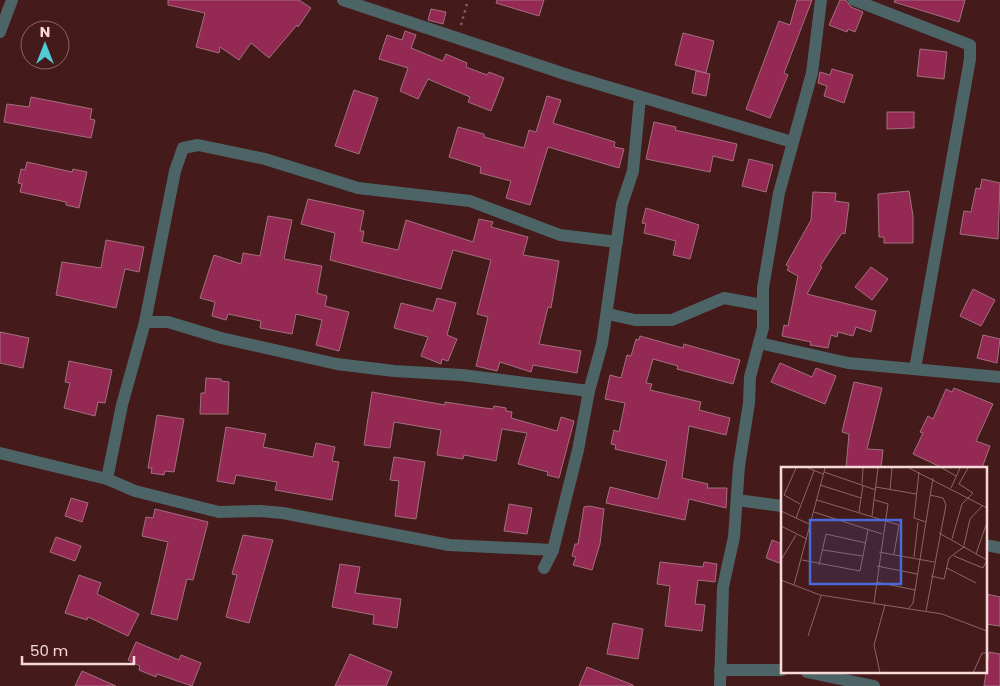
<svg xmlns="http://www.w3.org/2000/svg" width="1000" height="686" font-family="Poppins,sans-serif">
	<rect width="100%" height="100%" fill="#451a1b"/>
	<g fill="#942953" stroke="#a2707e">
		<polygon points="168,0 299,0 311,8 298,27 297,25 269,58 251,43 239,60 220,47 219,53 196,47 205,13 168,5"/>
		<polygon points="497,0 544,0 539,16 496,3"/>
		<polygon points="797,0 812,0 784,73 788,75 770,118 746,109 779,21 790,25"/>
		<polygon points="840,0 846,0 851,7 863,12 855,32 848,29 847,32 829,25"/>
		<polygon points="895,0 965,0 959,22 894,2"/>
		<polygon points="431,9 446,12 443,24 428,20"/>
		<polygon points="405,31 416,35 411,48 443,61 446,54 467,63 466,67 487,75 489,72 504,78 491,111 468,102 470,97 428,79 418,99 400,91 408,68 379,59 387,35 402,40"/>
		<polygon points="683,33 714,41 706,73 675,65"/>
		<polygon points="920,49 947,52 944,79 917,76"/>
		<polygon points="832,69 853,75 844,103 824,96 827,86 818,83 820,72 830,75"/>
		<polygon points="696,71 710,74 706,96 692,93"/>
		<polygon points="354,90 378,98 359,154 335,146"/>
		<polygon points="547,96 561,100 553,123 615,142 614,147 624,149 619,168 548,147 530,205 506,198 511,181 480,173 481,167 449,157 458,127 484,134 484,137 524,148 529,130 536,132"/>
		<polygon points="31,97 92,109 90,119 95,120 91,138 4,122 7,104 29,107"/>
		<polygon points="887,112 914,112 914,128 887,129"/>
		<polygon points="654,122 676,127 675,130 737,144 733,161 713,156 710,172 646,159"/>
		<polygon points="749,159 773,165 766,192 742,186"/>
		<polygon points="27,162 72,172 73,169 87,172 79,208 66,205 66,202 20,192 22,184 18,183 21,169 25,170"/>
		<polygon points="982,179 1000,183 998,239 960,234 964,211 971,212 976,188 980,189"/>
		<polygon points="909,191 913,216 913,243 884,243 884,237 879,237 878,194"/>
		<polygon points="813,192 836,193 835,201 849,203 845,234 842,233 820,266 822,267 807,294 876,311 871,332 856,327 853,336 838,332 837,337 831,335 828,348 810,345 811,342 782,336 784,325 788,326 798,276 787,270 789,267 786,265 811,220"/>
		<polygon points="308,199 364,211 360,231 364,231 362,242 398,250 406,220 473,242 479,219 493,222 491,227 528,237 523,255 559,261 551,308 548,307 539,344 581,351 577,373 533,365 531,372 500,362 497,371 476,366 488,317 477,314 491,260 453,250 441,289 330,260 335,233 301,224"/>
		<polygon points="646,208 699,225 690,259 673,255 676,241 644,233 646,224 642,223"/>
		<polygon points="268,216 292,220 284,259 322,266 317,293 327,296 325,306 349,312 339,351 316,345 322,320 296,314 292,334 260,328 261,321 228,314 226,320 212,316 215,302 200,298 214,255 241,264 243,253 260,256"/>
		<polygon points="106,240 144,247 139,272 125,269 116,308 56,295 62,262 101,268"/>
		<polygon points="871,267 888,279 872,300 855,287"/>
		<polygon points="973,289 995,300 981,326 960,316"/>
		<polygon points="437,298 456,303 447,335 457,339 448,361 442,359 441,364 421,356 428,337 394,328 401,303 433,311"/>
		<polygon points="0,332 29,338 23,368 0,363"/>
		<polygon points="983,335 1000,339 997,363 977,358"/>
		<polygon points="640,336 683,348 684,344 740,360 733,384 677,369 678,366 653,359 646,383 652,384 650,390 701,402 699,410 730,418 726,435 689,426 682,478 708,484 707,488 727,488 726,508 689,499 685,520 606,503 610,487 658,499 667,461 615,449 616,445 611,444 614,430 619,432 625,403 605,399 610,375 621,378 627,355 631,356 636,339 639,340"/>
		<polygon points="69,361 112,370 105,403 98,402 95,416 64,408 70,383 65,382"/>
		<polygon points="780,363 812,377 816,368 836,376 825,404 771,382"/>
		<polygon points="206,378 221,379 221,381 229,382 228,414 200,414 201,393 205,393"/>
		<polygon points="854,382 882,388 867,449 883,450 881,468 846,468 849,434 842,432"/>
		<polygon points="954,388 993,404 976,441 990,446 982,468 943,468 913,454 923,433 920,432 928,416 933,419 946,389 952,392"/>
		<polygon points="372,392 445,405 445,402 485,408 493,409 494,406 506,408 506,411 512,412 511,418 557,431 561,417 574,421 559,478 547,475 548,472 518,464 527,433 502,429 496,461 464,455 463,459 437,455 441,430 394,422 390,448 364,445"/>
		<polygon points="157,415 184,419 174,472 165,471 164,475 151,473 152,468 148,468"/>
		<polygon points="226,427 266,434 263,447 313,457 316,443 335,447 332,461 339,462 332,500 275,490 277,482 236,475 234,484 217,481"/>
		<polygon points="394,457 425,462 416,519 395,516 399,481 390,480"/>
		<polygon points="71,498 88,503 82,522 65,516"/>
		<polygon points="509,504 532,508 527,534 504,531"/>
		<polygon points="589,506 604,509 600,544 592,570 573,565 576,557 572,556 575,544 578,544 584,507"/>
		<polygon points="155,509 208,522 193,580 187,579 177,620 151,614 168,542 142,536 146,517 153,518"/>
		<polygon points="243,535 273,540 249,623 226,617 237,575 232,574"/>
		<polygon points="56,537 81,546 75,561 50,552"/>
		<polygon points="772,540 782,544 782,564 766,558"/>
		<polygon points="660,562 703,567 704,562 717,564 715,582 698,580 695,604 705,605 702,631 665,626 670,586 657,584"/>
		<polygon points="340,564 360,567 355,593 401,599 397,628 373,624 374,615 332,607"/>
		<polygon points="79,575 101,583 97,594 139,614 128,636 88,617 87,620 65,613"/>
		<polygon points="986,594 1000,597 1000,626 986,624"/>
		<polygon points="613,623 643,629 638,659 607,654"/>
		<polygon points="136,642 179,660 181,655 201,663 192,686 157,674 156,677 139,670 140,666 128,660"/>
		<polygon points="989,652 1000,654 1000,686 984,686"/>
		<polygon points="350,654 392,672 386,686 335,686"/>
		<polygon points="587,667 633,685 633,686 579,686"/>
		<polygon points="82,671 116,686 75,686"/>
	</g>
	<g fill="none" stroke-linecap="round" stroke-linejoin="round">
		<polyline stroke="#835c5d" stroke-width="2.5" stroke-dasharray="2.5 4" stroke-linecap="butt" points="461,25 468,0"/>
		<g stroke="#4c6466" stroke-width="12">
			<polyline points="343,0 568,75 792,142"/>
			<polyline points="854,0 970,45 970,59 915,369"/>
			<polyline points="0,32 12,0"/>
			<polyline points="608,314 635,320 672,320 724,298 762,305"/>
			<polyline points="145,322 168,322 221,338 337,364 394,371 462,375 589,391"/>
			<polyline points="759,343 848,363 1000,377"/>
			<polyline points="0,453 107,479 135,491 219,512 260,511 283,513 449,545 553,550"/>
			<polyline points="107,479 122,405 145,322 175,171 183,148 198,145 265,159 358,188 470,201 560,235 617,242"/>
			<polyline points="737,500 782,506"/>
			<polyline points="986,545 1000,548"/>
			<polyline points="544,568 553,550 578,450 589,391 602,344 622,204 633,171 640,98"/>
			<polyline points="720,670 782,670"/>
			<polyline points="807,672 874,686"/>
			<polyline points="720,686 723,587 734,537 739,466 749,403 750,377 763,328 763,288 779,193 812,73 821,0"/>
		</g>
	</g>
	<g transform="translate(781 467)">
		<rect width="206" height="206" fill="#451a1b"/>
		<path fill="none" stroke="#8c6667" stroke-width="1" d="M15,1L3,28L19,37M27,1L42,7M128,1L206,41M161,1L175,9M43,5L95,23M138,5L133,51L145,55M81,17L82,1M39,18L80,31M95,20L135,27M170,21L179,1M109,23L111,1M36,33L118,58L113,87M0,44L28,57M33,45L101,67M78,45L82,18M91,49L97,1M15,51L33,4M0,59L26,72M158,66L206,93M171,72L181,37L192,26L178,17L187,1M183,78L189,52L202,38M42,83L82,89M98,85L153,95M195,87L206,55M173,89L202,101L206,93M133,90L137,55M0,93L15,68M21,93L79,104M38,98L45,67L85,76M96,99L136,107M166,101L195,116M79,104L87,63M150,109L163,112L168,91L184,79M0,113L39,128L161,147L206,164M95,115L134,123M13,118L44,1M93,136L107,37L94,33M128,141L132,136L152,11M145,144L165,38L162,31L149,28M27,169L40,129M99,206L93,178L104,138M192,206L201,186H206"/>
		<path fill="#496ad8" fill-opacity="0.15" stroke="#496ad8" stroke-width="2.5" d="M29,53H120V117H29Z"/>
		<rect width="206" height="206" fill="none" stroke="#f7d9d8" stroke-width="2.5"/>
	</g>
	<g transform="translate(45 45)"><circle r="24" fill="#451a1b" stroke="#8c6667"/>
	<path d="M0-4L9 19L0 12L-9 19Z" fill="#51ccd4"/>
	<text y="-8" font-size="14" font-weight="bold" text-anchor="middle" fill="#f7d9d8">N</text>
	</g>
	<path d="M22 656v8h112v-8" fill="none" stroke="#f7d9d8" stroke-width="2.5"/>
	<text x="30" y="656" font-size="15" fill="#f7d9d8" stroke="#451a1b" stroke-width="4" paint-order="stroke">50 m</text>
</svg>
